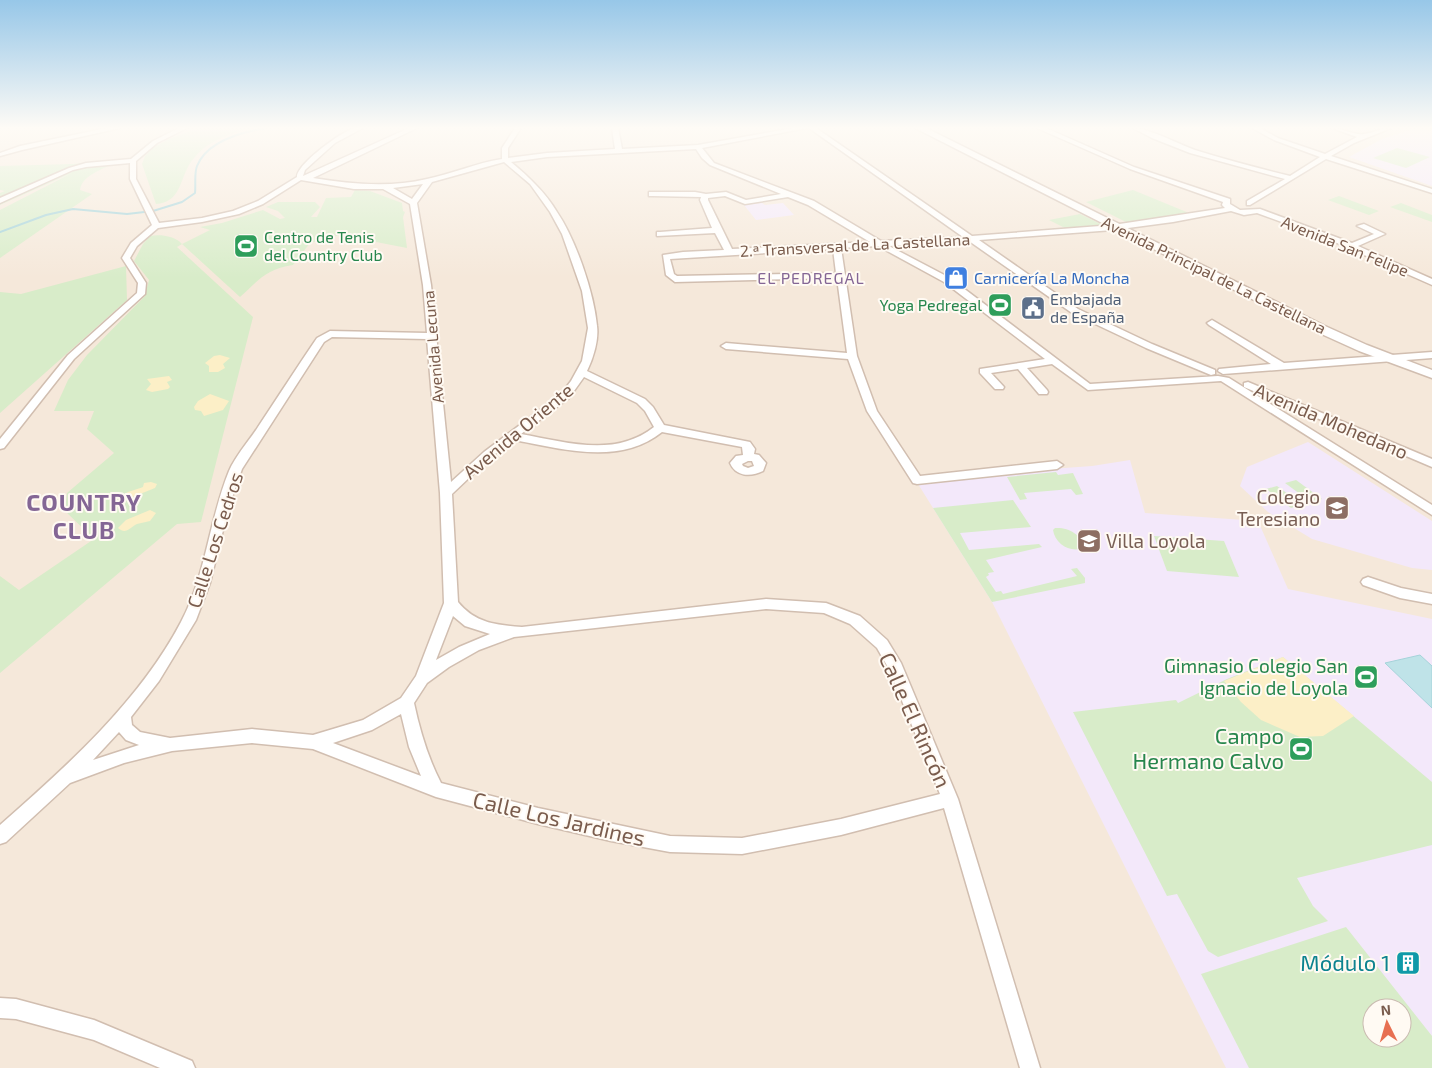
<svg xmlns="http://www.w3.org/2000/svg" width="1432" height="1068" font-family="'Exo 2',sans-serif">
	<rect width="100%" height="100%" fill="#fdf6ec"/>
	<path fill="#f5e8da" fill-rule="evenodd" d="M0,128H1432V1068H0ZM1372,1008H1402V1038H1372Z"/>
	<g fill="#f3e8fa" fill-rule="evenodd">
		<polygon points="1416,128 1432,131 1432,186 1349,157 1382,139"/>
		<polygon points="762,203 765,205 783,203 794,215 756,220 744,205"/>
		<polygon points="1308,442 1432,521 1432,570 1412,568 1312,539 1268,512 1240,486 1247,467"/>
		<path d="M1130,460L1145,513L1258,521L1288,589L1432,619V1068H1226L992,602L918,484L997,473L1092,466ZM1372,1008H1402V1038H1372Z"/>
	</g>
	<g fill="#d8ecc9" fill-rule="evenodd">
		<path d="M199,128H251C236,132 217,138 204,148C199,152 192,160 189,165C179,183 180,202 156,204L142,164L145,156L154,147L169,139Z"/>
		<polygon points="1397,148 1430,157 1406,168 1373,158"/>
		<path d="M130,158L94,166L110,165C99,171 82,176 80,190L92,194L0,258V210L72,173L0,205V193L5,191L0,190V166L73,164Z"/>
		<path d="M355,190L370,191L402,203L403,211L405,212L403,217L407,248L340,235L310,243L293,265C266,269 259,280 240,297L182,244L177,247L253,317L201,522L177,524L0,673V576L19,590L94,539L65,511L67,493L114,453L87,429L94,411H54L68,380L87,355L145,296L149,280L134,261L143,244L150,236C160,234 175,236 182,244L210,230L200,227L222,223L263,210L280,219L285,218L278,211L266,207L278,202H315L320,207L311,217H317L326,198L351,197Z"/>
		<polygon points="1133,190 1189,213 1132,225 1086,202"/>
		<polygon points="1339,196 1379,211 1369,215 1328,200"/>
		<polygon points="1401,203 1432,215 1432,222 1390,207"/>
		<polygon points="1080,214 1105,226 1073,232 1049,220"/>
		<polygon points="126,266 127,300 0,413 0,292 21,294"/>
		<polygon points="1056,472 1058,475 1073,473 1083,494 1076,495 1071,489 1024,493 1027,499 1020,500 1007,477"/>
		<polygon points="1296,480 1322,499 1311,502 1285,483"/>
		<polygon points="1277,486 1302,504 1291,508 1266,489"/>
		<polygon points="1013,500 1031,527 960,533 969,550 1039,544 1042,547 986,560 994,572 988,573 989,575 986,577 996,592 1001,591 1003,594 1077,576 1071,569 1077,568 1085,578 1085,583 992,602 933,508"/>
		<path d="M1055,528C1068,527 1082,534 1083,548C1070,553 1055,544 1053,530Z"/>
		<polygon points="1154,536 1224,541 1239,577 1167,571"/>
		<polygon points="1283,657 1432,782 1432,845 1297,878 1313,906 1328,921 1218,957 1208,951 1177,894 1167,896 1073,712 1176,700 1178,703 1227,679"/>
		<path d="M1346,927L1432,1036V1068H1249L1201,974ZM1372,1008H1402V1038H1372Z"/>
	</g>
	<g fill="#fcefc7">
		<polygon points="220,355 230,358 223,364 225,368 218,372 209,372 209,366 205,363 214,356"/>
		<polygon points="169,376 172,380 167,382 170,387 168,389 152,392 146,390 151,384 147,379"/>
		<polygon points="210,394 229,401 223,410 204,416 201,411 195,410 194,407 198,401"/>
		<path d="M151,482L157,484L155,488L120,502V499C126,490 134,491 143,487L144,483Z"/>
		<path d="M150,510L156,513L150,521C146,522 141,523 137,524C129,528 126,535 118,528L126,520Z"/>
		<polygon points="1283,657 1354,716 1323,736 1300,737 1261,720 1241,702 1224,681"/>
	</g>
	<polygon fill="#bfe3e8" stroke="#a5d3da" points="1420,655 1432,666 1432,708 1385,663"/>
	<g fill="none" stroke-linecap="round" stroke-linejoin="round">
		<path stroke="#a5d3da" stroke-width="2" d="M0,232L46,215L73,209L127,214L153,211L182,202L195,193C196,184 194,174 197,166C207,141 242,132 266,128"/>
		<defs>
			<g id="minor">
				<polygon points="107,128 120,128 22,150 0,156 0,153 20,146"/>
				<path d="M179,128H187L157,143L136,161V179L159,223L202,218L233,211L258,201L297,177C297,164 342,131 355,128C358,128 360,128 363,128L335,143L305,170L303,176L409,128H417L313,178C351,184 389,188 427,179C452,174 476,163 502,159V148L515,128H521L508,148V158L547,153L615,149L612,128H618L622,149L698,145L793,128H807L702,148L714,163L814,201L881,241L963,237L809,128H816L972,236L1113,225L1225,208L1222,205L1223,202L1130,169L1037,128H1046L1134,167L1230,199V204L1240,210L1260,209L1352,243L1374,234L1357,226L1364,224L1385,234L1358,246L1432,279V285L1328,239L1257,213L1244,215L1231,211L1173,222L1113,230L979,240L1078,309L1152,344L1215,370V374L1211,375L1146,348L1072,313L969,241L889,246L950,278L1090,384L1218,376L1229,378L1432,505V515L1221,381L1088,390L1052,364L1027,368L1047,390L1048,392L1047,394H1039L1018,369L991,373L1004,387L1003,389H995L980,373V369L1045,359L944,282L878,246L841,248L857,356L877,411L920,476L1057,461L1063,465L1057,469L917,484L913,483L867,411L848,359L726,349L721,346L726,343L847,353L837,278L675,282L666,275L663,255L683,252L724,250L715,233L657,236V232H660L712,228L700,200L701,197L652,196H649V192H695L706,194L726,192L746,200L781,194L710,165L702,158L696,149L547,157L511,162C529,177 545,192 557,212C576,240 594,293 597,326C599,340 593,359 587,371L645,399L653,407L664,425L750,442L755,449L754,454L759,455L766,463L763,471C751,477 736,477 730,463L736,456L743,455L742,447L662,432C619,466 563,449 514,440L492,456L452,494L458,602C475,623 496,625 522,627L766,599L826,603L860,616L887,640L901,663L958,799L1040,1068H1020L944,808L841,835L742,854L670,852L611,841L538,824L436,797L313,749L252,743L172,751L124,763L70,783L6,842L0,844V825C66,767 139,702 181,622C206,575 209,520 229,471C236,455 249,441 258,427C278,397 297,367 317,338L330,331L427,333L423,285L410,204L383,189H354L301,180L263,204L239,214L202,222L158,228L137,246L130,258L146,283L145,294L74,359L4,448L0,449V439L68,355L137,293L138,283L122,258L131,243L152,225L130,179V163L86,167L73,170L0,203V198L69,168L86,163L131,159L153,141ZM504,162L530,184L550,212L562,234L582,291L588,328L582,361L571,381L561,394L484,452L451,482L431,285L417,203L432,182ZM423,184L412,199L393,188ZM725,196L745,204L788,197L808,205L870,242L732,249L708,200V198ZM833,249L836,273L677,276L674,274L670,259ZM332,337L427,339L440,493L444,603L416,676L401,698L363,720L313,735L252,729L170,738L140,732L132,725L131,717L159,681L196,620L210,583L229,506L242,469L324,342ZM584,377L637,403L645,411L654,427C615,458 566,442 521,434L569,398ZM748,461H752L754,466L748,468L743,466L742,464ZM766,609L824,613L850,624L877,648L889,669L940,794L841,819L742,838L670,836L538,808L441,783C428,758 420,731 414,703L427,683L449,667L479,650L514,637ZM453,616L465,626L490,634L459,647L436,660ZM401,714L409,747L421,776L333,743L372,730ZM119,732L126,740L139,745L93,760Z"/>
				<path d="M1133,128C1149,128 1178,144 1195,150C1226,160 1258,168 1290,176L1320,157L1274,140L1252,128H1260L1278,138L1325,154L1357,137L1332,128C1342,128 1356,136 1364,134C1373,133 1381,128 1391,128L1354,143L1331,156L1432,189V193L1326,159L1250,205H1247V201L1285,179L1190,153L1152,138Z"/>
				<polygon points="1212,320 1284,363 1432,352 1432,358 1223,374 1218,371 1219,369 1271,364 1209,325 1207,323"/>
				<polygon points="1248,382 1432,459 1432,467 1244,387 1244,383"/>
				<polygon points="1368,577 1401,588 1432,594 1432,604 1400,598 1363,585 1361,582 1363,579"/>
				<polygon points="0,998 16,999 94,1020 192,1061 195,1068 160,1068 94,1040 16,1019 0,1018"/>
			</g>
			<polygon id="tertiary" points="915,128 926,128 1325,326 1367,345 1432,370 1432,378 1359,351 1317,332"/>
		</defs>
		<use href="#minor" stroke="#d1beb0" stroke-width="3"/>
		<use href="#tertiary" stroke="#d1beb0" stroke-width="3"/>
		<use href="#minor" fill="#fff" fill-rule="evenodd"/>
		<use href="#tertiary" fill="#fff" fill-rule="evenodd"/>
	</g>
	<linearGradient id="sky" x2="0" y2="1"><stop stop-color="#97c7e8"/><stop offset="0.46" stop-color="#fefbf6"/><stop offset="1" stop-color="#fefbf6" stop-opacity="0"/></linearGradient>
	<rect width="1432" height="278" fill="url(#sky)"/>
	<defs>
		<symbol id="stadium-square" viewBox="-11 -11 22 22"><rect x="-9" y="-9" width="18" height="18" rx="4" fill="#2e9e5b" stroke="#fffaf3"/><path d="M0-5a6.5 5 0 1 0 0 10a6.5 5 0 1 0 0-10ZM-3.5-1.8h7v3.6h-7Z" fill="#fff"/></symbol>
		<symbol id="shop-square" viewBox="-11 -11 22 22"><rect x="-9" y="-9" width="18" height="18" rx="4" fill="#3f7fe0" stroke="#fffaf3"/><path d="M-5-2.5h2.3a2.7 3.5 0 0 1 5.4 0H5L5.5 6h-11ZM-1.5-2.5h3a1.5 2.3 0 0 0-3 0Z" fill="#fff"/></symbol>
		<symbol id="civic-square" viewBox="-11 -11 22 22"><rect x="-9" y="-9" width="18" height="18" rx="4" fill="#5c6f8a" stroke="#fffaf3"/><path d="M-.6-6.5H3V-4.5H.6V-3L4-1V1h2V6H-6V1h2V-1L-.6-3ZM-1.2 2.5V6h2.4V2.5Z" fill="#fff"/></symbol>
		<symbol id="school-square" viewBox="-11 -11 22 22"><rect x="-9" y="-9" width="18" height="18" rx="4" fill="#8d6e63" stroke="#fffaf3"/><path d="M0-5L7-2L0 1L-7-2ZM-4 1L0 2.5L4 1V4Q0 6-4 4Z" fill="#fff"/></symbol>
		<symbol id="building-square" viewBox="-11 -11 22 22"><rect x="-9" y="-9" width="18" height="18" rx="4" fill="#0f9aa8" stroke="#fffaf3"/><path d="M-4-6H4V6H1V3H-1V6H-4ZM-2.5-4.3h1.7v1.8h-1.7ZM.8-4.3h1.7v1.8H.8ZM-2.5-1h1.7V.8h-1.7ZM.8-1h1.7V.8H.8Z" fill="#fff"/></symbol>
	</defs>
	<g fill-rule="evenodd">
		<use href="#stadium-square" x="232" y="232" width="28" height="28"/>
		<use href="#shop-square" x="942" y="264" width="28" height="28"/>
		<use href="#stadium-square" x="986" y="291" width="28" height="28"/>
		<use href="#civic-square" x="1019" y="294" width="28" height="28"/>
		<use href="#school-square" x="1323" y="494" width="28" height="28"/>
		<use href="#school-square" x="1075" y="527" width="28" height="28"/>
		<use href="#stadium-square" x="1352" y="663" width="28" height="28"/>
		<use href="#stadium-square" x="1287" y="735" width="28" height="28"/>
		<use href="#building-square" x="1394" y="949" width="28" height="28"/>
	</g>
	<g text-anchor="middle" stroke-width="4" stroke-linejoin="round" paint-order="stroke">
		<g font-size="16" fill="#27864d" stroke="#fffaf3" text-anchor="start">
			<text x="264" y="243">Centro de Tenis<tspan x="264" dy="18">del Country Club</tspan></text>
			<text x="982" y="311" text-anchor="end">Yoga Pedregal</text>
		</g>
		<g font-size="16" fill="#7a5c4d" stroke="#fffaf3">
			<text transform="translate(855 245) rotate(-3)" y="6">2.ª Transversal de La Castellana</text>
			<text transform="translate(1345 246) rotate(22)" y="6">Avenida San Felipe</text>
			<text transform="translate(1214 275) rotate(26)" y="6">Avenida Principal de La Castellana</text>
			<text transform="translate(433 347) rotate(-95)" y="6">Avenida Lecuna</text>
		</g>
		<g font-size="16" letter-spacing="1" fill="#846695" stroke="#fffaf3">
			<text x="811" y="284">EL PEDREGAL</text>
		</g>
		<g font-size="16" fill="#366cbe" stroke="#fffaf3" text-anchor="start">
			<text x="974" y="284">Carnicería La Moncha</text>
		</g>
		<g font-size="16" fill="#4e5e75" stroke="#fffaf3" text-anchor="start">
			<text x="1050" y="305">Embajada<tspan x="1050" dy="18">de España</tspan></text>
		</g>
		<g font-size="19" fill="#7a5c4d" stroke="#fffaf3">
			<text transform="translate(1331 421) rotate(23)" y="7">Avenida Mohedano</text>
			<text transform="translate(518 431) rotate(-40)" y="7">Avenida Oriente</text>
			<text transform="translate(215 540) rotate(-72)" y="7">Calle Los Cedros</text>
		</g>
		<g font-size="19" fill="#785e54" stroke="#fffaf3" text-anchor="end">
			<text x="1320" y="504">Colegio<tspan x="1320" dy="22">Teresiano</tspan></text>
			<text x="1106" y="548" text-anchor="start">Villa Loyola</text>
		</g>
		<g font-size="19" fill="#27864d" stroke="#fffaf3" text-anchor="end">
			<text x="1348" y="673">Gimnasio Colegio San<tspan x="1348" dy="22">Ignacio de Loyola</tspan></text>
		</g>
		<g font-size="22" fill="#7a5c4d" stroke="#fffaf3">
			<text transform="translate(915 720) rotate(66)" y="8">Calle El Rincón</text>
			<text transform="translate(559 819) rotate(13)" y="8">Calle Los Jardines</text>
		</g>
		<g font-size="22" fill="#27864d" stroke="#fffaf3" text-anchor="end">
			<text x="1284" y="744">Campo<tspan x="1284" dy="25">Hermano Calvo</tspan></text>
		</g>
		<g font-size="22" fill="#0d838f" stroke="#fffaf3" text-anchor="end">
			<text x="1390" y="971">Módulo 1</text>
		</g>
		<g font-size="24" font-weight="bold" letter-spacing="1" fill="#846695" stroke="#fffaf3">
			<text x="84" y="511">COUNTRY<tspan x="84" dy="28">CLUB</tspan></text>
		</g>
	</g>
	<g transform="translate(1387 1023) rotate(355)"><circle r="24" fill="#fffaf3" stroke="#cabbb1"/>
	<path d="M0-4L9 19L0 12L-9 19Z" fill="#e76f51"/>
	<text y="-8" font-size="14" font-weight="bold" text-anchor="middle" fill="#7a5c4d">N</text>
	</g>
</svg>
